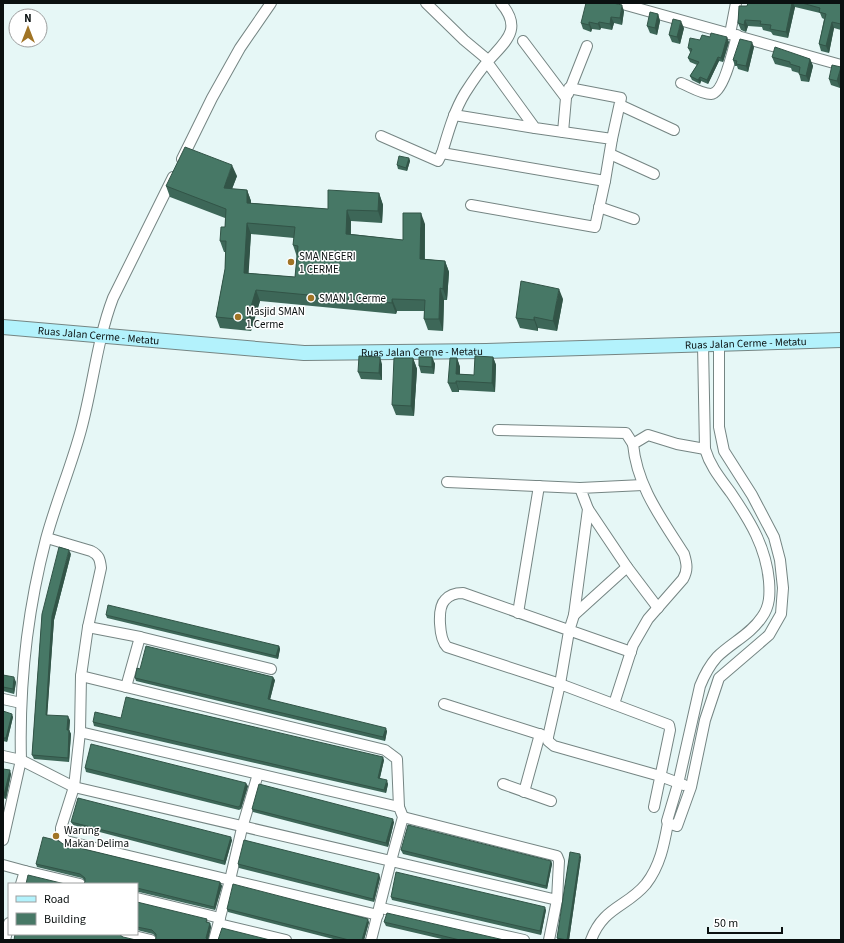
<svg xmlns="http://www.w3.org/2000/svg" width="844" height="943" font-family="'Source Sans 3',sans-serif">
	<rect width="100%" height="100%" fill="#e6f7f6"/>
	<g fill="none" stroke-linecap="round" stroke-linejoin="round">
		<defs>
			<g id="minor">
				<polyline points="426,3 464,40 488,60"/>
				<polyline points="619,3 841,65"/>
				<polyline points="730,34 736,3"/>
				<polyline points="523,41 566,98 563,132"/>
				<path d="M487,62L535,128L612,139L605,181L442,153C448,133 454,111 465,93C472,82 480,70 489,60C506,41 523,29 501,3"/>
				<path d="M681,83C689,86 701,94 711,94C724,93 734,46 737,35"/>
				<polyline points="569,88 621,98 612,139"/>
				<polyline points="568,94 587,46"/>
				<polyline points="620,105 674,130"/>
				<polyline points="454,115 535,128"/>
				<polyline points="381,136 438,161 442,153"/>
				<polyline points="610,154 654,174"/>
				<polyline points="182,159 212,98 240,48 271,3"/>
				<polyline points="471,205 595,227 605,181"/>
				<polyline points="599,207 634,219"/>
				<path d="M703,345L705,449C710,466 720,478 731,493C750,521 766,547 769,581C770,594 770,606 762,617C751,634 731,643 717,657C709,666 704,676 700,686L678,784L667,821L668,823L677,826L691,787L705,720L719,678L769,635L781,614L783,588L780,560L774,537L752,495L724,451L719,427V344"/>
				<polyline points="498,430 626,433 633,444"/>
				<polyline points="447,482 580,488"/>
				<polyline points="588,509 627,567 658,608"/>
				<path d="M47,538L91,551C99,555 100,559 101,568L88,627L81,676L80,732L74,787L61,828V835L66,841L230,880L214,940"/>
				<polyline points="518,613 539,486"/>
				<polyline points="574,615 627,567"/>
				<polyline points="88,627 140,637 271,669"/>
				<path d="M631,652L463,593C456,593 450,594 445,600C437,608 439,639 447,647L560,684L569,631L574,615L588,509L580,488L643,485"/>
				<polyline points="81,676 385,750 397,759 399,807"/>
				<polyline points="126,687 140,637"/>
				<polyline points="3,699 21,703"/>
				<polyline points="444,704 548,737"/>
				<path d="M614,704L633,645L648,619L683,579C688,570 687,564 684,554C662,519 637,487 633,444L648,435L677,444L705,449"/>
				<path d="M80,732L399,807L403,817L391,861L74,787L21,760C19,685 27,612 46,539C56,502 71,467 81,430C93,386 97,340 113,298L173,177"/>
				<polyline points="3,756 21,760 3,840"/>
				<polyline points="258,774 242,828 230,880 378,915"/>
				<polyline points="503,784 551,801"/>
				<polyline points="524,792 540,734"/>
				<polyline points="654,807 670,730 669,725 560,684 548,737 548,741 554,746 660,776 684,785"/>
				<polyline points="3,865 25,871"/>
				<polyline points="21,884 25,871 80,884"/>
				<polyline points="137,898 220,918"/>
				<polyline points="381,908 524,940"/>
				<polyline points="219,924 286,940"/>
				<polyline points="126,934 151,940"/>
				<polyline points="5,940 9,923"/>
				<polyline points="371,940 391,861 557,900 559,861 557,856 403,817"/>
				<polyline points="549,940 557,900"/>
				<path d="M591,940C603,907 627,907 646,884C660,866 664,845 668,823"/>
			</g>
			<g id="secondary">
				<path id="s1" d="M3,327L304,353L486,351L841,340"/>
			</g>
		</defs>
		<use href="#minor" stroke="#758583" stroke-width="12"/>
		<use href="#secondary" stroke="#758583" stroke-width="16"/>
		<use href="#minor" stroke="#fff" stroke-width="10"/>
		<use href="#secondary" stroke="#b3f2fc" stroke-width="14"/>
	</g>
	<g fill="#3d6758" fill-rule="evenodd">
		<polygon points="748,3 841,3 841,30 834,28 829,53 821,51 819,44 824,19 822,18 820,13 795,7 788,38 773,35 771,32 763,30 762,27 748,26 746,32 741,30 738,23 747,6"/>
		<polygon points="624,11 622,25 614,23 612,30 601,28 600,30 592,29 591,32 583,29 581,23"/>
		<polygon points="658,14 660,21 657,35 650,33 647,26"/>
		<polygon points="684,28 680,44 672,42 669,35"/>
		<polygon points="729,42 723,62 719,61 708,84 701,81 700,84 692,80 690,76 697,65 690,62 688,58 691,52 690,52 688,48"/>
		<polygon points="754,47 748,72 738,69 737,66 735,66 733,60"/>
		<polygon points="772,57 810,59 813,66 809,82 801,81 799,73 792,71 791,68 775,64"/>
		<polygon points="841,67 841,83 840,88 831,85 829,79"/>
		<polygon points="409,158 410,161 407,171 398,169 397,165"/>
		<path d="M237,176L232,189L247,190L251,201V203L328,209L379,193L383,205L382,223L351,221V234L403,240L425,224V259L445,261L449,272L447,300H444L443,331L428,330L424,319V311H397L396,314L260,301L251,331L220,328L216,317L225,269V252H224L220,241L225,227V218L170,197L166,186ZM251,234L294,238L293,245L297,257L295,277L248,273Z"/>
		<polygon points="563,299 557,331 538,328 538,331 520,328 516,318"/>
		<polygon points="432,357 435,364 434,374 421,373 419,366"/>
		<polygon points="493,357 496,365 495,392 459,390 459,392 452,392 448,383 457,358 460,367 460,374 474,375"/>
		<polygon points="413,358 417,369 414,416 396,415 392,405"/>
		<polygon points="382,364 382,380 361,379 358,372"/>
		<polygon points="71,554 54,620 47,715 70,720 69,730 71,734 69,762 34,759 32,755 42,614"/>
		<polygon points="106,615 279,646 280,649 278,659 107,618"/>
		<polygon points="140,669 275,680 270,700 387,731 385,741 136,681 135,678"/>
		<polygon points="3,675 16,682 14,694 3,691"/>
		<polygon points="3,711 13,717 7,742 3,741"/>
		<polygon points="121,718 384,760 380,778 388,784 386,793 94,726 93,722"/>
		<polygon points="85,768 248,786 241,809 239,810 86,772"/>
		<polygon points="3,769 11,774 6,799 3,798"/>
		<polygon points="252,809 394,822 388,847 253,812"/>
		<polygon points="71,822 232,840 225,865 73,825"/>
		<polygon points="63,844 220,882 222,886 215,910 139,892 137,892 137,884 85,882 85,881 82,878 37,867 36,864"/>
		<polygon points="401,850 551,861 552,864 547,889 403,854"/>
		<polygon points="581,857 569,940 558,940 557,938"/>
		<polygon points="238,864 379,874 380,878 374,902 239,868"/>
		<polygon points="391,897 546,910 541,935 392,900"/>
		<polygon points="137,902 209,922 208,923 210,923 211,927 208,940 156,938 156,937 153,934 137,930"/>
		<polygon points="227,909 369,922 364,940 337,940 228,912"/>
		<polygon points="384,922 504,940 446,940 386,926"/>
	</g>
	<g fill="#325447">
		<polygon points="792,3 793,3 795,7 788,38 786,32"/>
		<polygon points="622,5 624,11 622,25 620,18"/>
		<polygon points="658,14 660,21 657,35 655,28"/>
		<polygon points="611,17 614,23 612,30 610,24"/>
		<polygon points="745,20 748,26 746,32 744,25"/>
		<polygon points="681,21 684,28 680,44 677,37"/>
		<polygon points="589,22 592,29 591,32 589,25"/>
		<polygon points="599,22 601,28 600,30 598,24"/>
		<polygon points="832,22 834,28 829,53 826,46"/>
		<polygon points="727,37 729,42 723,62 721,58"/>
		<polygon points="752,42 754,47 748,72 746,66"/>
		<polygon points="718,57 719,61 708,84 707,80"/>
		<polygon points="810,59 813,66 809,82 806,76"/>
		<polygon points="841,67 841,83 840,88 837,81"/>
		<polygon points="700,77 701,81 700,84 698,80"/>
		<polygon points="409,158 410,161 407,171 406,168"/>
		<polygon points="232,165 237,176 228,199 224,188"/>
		<polygon points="247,190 251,201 251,214 247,203"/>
		<polygon points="379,193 383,205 382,223 378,211"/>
		<polygon points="347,210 351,221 350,245 346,234"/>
		<polygon points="421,213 425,224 424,270 420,259"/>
		<polygon points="247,223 251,234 248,284 244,273"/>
		<polygon points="445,261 449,272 447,300 443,289"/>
		<polygon points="440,288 444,300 443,331 439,319"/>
		<polygon points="559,289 563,299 557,331 553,321"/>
		<polygon points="256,290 260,301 251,331 247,320"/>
		<polygon points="392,299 397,311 396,314 392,303"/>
		<polygon points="534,317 538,328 538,331 534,320"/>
		<polygon points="380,357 382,364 382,380 379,373"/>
		<polygon points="432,357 435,364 434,374 432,367"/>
		<polygon points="493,357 496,365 495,392 492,383"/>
		<polygon points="413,358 417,369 414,416 411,406"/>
		<polygon points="457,358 460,367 460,383 456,374"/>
		<polygon points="456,381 459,390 459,392 456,383"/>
		<polygon points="69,550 71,554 54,620 47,719 46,715 52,616"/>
		<polygon points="279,646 280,649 278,659 276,656"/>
		<polygon points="14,677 16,682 14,694 13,689"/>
		<polygon points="273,677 275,680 269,703 268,699"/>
		<polygon points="12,714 13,717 7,742 6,738"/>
		<polygon points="68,716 70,720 69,734 67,730"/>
		<polygon points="386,728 387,731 385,741 383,737"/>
		<polygon points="69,730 71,734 69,762 68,758"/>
		<polygon points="383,757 384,760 379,781 378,778"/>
		<polygon points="10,770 11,774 6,799 4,795"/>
		<polygon points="387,780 388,784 386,793 384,790"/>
		<polygon points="246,783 248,786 241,809 240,806"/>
		<polygon points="393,819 394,822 388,847 386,843"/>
		<polygon points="231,837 232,840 225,865 224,861"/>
		<polygon points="580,854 581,857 569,940 567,940"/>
		<polygon points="551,861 552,864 547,889 546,886"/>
		<polygon points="379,874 380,878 374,902 373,899"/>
		<polygon points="220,882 222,886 215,910 214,907"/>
		<polygon points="545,907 546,910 541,935 540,931"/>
		<polygon points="368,919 369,922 364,940 362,940"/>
		<polygon points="210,923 211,927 208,940 206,938"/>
	</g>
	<g fill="#477866" stroke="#325447" fill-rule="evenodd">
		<polygon points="586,3 613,3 622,5 620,18 611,17 610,24 599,22 598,24 589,22 589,25 581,23"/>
		<polygon points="748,3 792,3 786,32 770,29 771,25 760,24 761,21 745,20 744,25 738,23 739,6 747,6"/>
		<polygon points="802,3 841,3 841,24 832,22 826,46 819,44 826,14 819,12 820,8"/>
		<polygon points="650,12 658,14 655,28 647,26"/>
		<polygon points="673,19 681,21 677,37 669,35"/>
		<polygon points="711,33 727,37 723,52 721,58 718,57 707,80 700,77 698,80 690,76 699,62 688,58 692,49 688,48 690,38 700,40 702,35 710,37"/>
		<polygon points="740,39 752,42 746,66 736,64 737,61 733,60"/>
		<polygon points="775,47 810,59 806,76 799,74 800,67 790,64 790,62 772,57"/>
		<polygon points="832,65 841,67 837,81 829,79"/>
		<path d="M185,147L232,165L224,188L247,190V203L328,209V190L379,193L378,211L347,210L346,234L403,240V213H421L420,259L445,261L443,289L440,288L439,319H424L425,300L392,299V303L256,290L247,320L216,317L225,269L226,241H220L221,227H225L226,209L166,186ZM247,223L295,227L293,245L298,246L295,277L244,273Z"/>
		<polygon points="399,156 409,158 406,168 397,165"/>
		<polygon points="521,281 559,289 553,321 534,317 534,320 516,318"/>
		<polygon points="359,356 380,357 379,373 358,372"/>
		<polygon points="475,356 493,357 492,383 456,381 456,383 448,383 450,358 457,358 456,374 474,375"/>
		<polygon points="419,357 432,357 432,367 419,366"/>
		<polygon points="394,358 413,358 411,406 392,405"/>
		<polygon points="59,547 69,550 52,616 46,715 68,716 67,730 69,730 68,758 32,755 42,614"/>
		<polygon points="108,605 279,646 276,656 106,615"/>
		<polygon points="146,646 273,677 268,699 386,728 383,737 135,678 137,668 140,669"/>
		<polygon points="3,675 14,677 13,689 3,687"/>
		<polygon points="126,697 383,757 378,778 387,780 384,790 93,722 95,712 121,718"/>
		<polygon points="3,711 12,714 6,738 3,738"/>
		<polygon points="91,744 246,783 240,806 238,807 85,768"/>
		<polygon points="3,769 10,770 4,795 3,795"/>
		<polygon points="259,784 393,819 386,843 252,809"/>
		<polygon points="78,798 231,837 224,861 71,822"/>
		<polygon points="408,825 551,861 546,886 401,850"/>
		<polygon points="43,837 59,841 63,844 220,882 214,907 137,888 137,884 83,884 85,882 85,878 80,874 36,864"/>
		<polygon points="244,840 379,874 373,899 238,864"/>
		<polygon points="570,852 580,854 567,940 557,938"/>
		<polygon points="396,872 545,907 540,931 391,897"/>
		<polygon points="28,875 65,884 26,884"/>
		<polygon points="233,884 368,919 362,940 349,940 227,909"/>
		<polygon points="137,902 207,919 206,922 210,923 206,938 208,940 155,940 156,938 156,934 152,930 137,927"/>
		<polygon points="387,913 504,940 460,940 384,922"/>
		<polygon points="222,928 270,940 218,940"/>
		<polygon points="15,934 120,934 120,935 123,937 136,940 14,940"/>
	</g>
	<g fill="#a07425" stroke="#fff" stroke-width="1.5">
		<circle cx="291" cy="262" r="4"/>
		<circle cx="311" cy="298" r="4"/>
		<circle cx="238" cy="317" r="4"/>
		<circle cx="56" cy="836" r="4"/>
	</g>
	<g text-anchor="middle" stroke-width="3" stroke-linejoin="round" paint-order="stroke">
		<g font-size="11" fill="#0a1010" stroke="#fff" text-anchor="start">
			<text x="299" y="260">SMA NEGERI<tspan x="299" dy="13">1 CERME</tspan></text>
			<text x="319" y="302">SMAN 1 Cerme</text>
			<text x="246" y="315">Masjid SMAN<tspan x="246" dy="13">1 Cerme</tspan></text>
			<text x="64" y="834">Warung<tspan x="64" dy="13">Makan Delima</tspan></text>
		</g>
		<g font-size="11" fill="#0a1010" stroke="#fff">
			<text dy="4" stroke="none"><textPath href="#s1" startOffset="96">Ruas Jalan Cerme - Metatu</textPath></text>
			<text dy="4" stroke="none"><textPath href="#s1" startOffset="744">Ruas Jalan Cerme - Metatu</textPath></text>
			<text dy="4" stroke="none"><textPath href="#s1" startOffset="420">Ruas Jalan Cerme - Metatu</textPath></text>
		</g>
	</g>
	<rect width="844" height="943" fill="none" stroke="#0a1010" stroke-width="8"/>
	<rect x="8" y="883" width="130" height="52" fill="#ffffff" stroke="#9d9f9f"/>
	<rect x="16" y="896" width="20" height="6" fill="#b3f2fc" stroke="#9d9f9f"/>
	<text x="44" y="903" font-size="12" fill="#0a1010">Road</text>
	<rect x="16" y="913" width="20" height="12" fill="#477866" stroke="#9d9f9f"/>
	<text x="44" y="923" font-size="12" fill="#0a1010">Building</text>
	<g transform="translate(28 28)"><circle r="19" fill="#ffffff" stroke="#9d9f9f"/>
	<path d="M0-3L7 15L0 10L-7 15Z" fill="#a07425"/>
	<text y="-6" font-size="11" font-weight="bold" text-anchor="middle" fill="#0a1010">N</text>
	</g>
	<path d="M708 927v6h74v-6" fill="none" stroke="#0a1010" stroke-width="2"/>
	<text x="714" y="927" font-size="12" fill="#0a1010" stroke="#ffffff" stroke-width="3" paint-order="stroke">50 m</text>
</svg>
